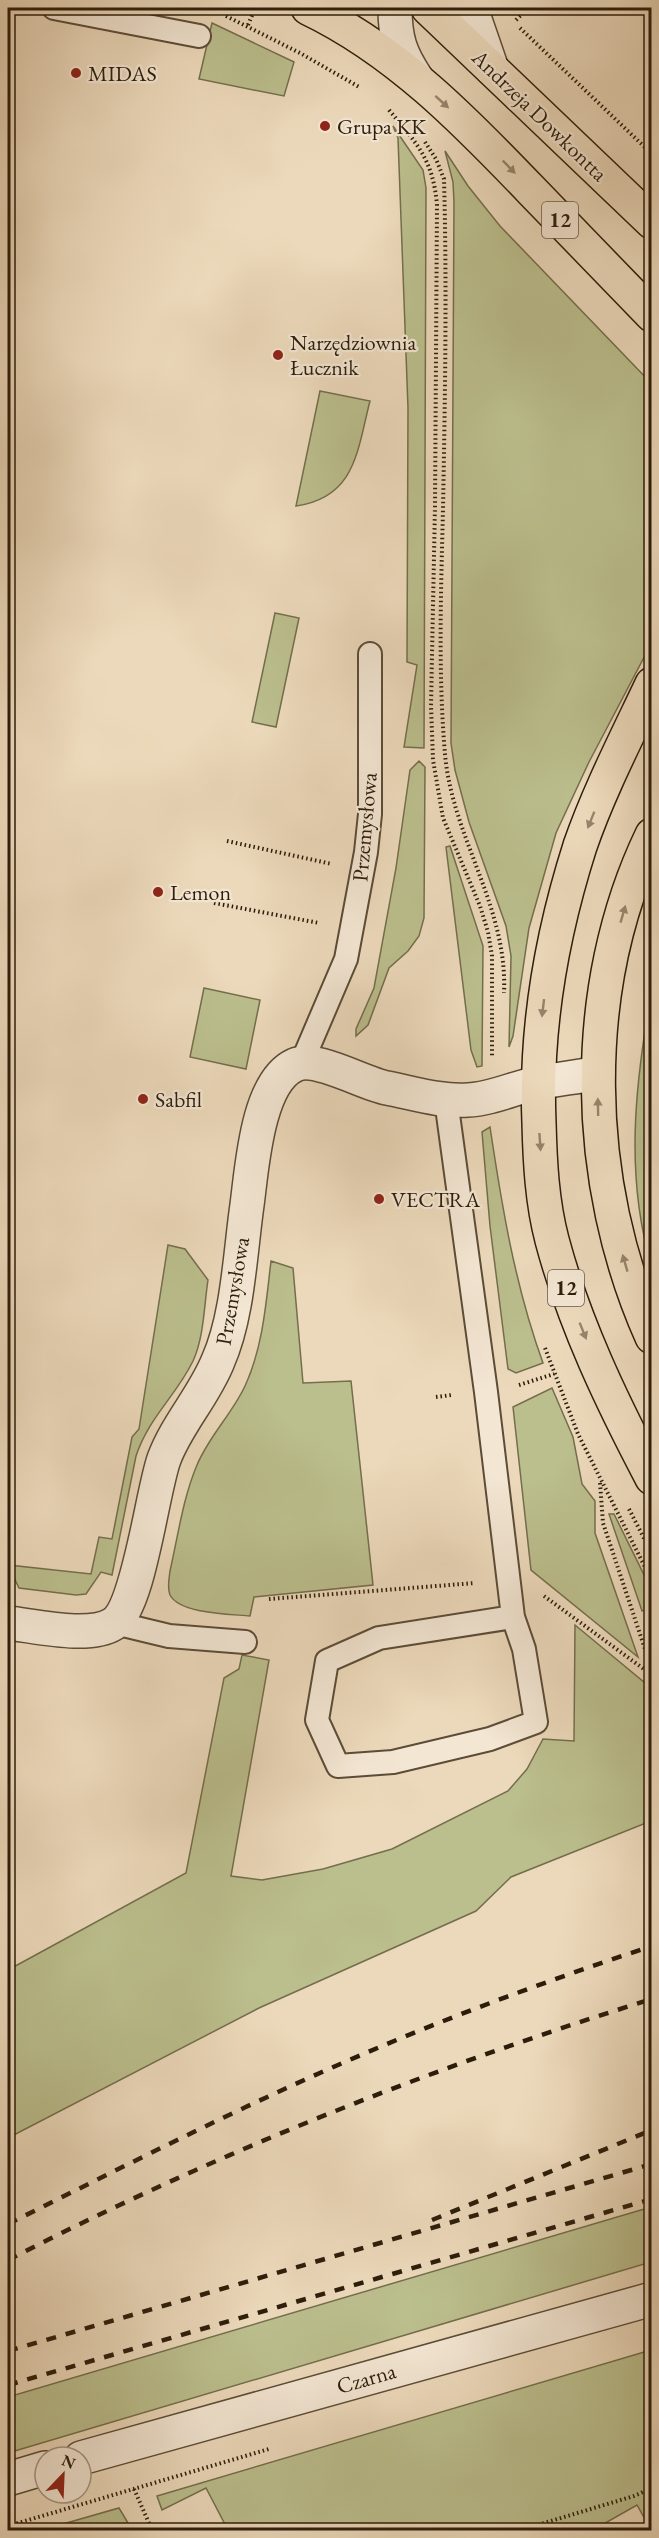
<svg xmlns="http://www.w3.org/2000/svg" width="659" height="2538" font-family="'EB Garamond',serif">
	<rect width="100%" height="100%" fill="#ecd9bb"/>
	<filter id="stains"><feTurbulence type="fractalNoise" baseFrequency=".00333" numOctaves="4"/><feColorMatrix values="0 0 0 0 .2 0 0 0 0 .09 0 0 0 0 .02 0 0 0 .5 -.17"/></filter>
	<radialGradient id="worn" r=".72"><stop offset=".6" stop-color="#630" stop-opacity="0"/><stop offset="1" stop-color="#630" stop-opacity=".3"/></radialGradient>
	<g fill="#bbbe8d" stroke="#746e4c" stroke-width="1.5">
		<polygon points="212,23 294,62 284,96 199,79"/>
		<polygon points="393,126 423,170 426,188 424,748 404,747 417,665 407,662 408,408 398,138"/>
		<polygon points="445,151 468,186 500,226 651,383 651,644 589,762 556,833 529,928 513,1036 509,1047 511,956 506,926 469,822 455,770 451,743 454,202 453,182"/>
		<path d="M320,391L370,401C357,451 356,497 296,506Z"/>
		<polygon points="275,613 299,618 276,727 252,722"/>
		<polygon points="419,761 425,767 424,918 419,936 408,951 389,968 368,1025 356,1036 356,1029 374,988 396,868 410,770"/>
		<polygon points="450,846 483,946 482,1066 477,1067 471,1050 446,847"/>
		<polygon points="204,988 260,1000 246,1069 190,1057"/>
		<path d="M651,995V1264C625,1176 635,1084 651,995Z"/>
		<path d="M490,1127C502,1207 515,1286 543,1363L516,1373L508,1369L490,1226L482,1132Z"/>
		<path d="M168,1245L185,1249L208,1280C204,1306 204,1337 193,1361C176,1396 149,1417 136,1456L112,1575L101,1572L86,1594L76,1595L19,1588L8,1565L91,1574L99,1537L112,1539L132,1437L139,1429Z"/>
		<path d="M271,1261L293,1268L303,1383L351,1381L373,1585L254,1597L250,1616C230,1614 180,1614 170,1595C167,1588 169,1579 170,1571C178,1536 183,1498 197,1465C209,1436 232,1414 245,1386C263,1347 266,1303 271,1261Z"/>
		<polygon points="552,1388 573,1437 582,1484 595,1501 595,1533 638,1657 531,1570 513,1407"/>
		<polygon points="609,1514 614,1514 651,1589 651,1641 645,1622 650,1620 647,1610 642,1611"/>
		<polygon points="575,1625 645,1683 651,1706 651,1821 511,1877 476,1911 259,2008 8,2138 8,1970 186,1873 224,1678 239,1669 242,1655 269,1660 231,1876 262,1880 323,1869 392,1849 508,1791 527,1769 543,1739 574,1741"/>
		<polygon points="651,2207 651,2262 8,2453 8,2397"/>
		<polygon points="651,2350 651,2530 637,2505 593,2530 228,2530 206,2488 162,2510 157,2496"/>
		<polygon points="119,2508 128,2523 115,2530 42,2530"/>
	</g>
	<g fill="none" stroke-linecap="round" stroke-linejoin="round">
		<defs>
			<g id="service">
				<polyline points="54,8 199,36"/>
				<polyline points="302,1062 346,959 366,852 370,814 370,654"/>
				<polyline points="446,1100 486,1392 513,1617 524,1649 536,1722 490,1739 393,1762 338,1766 317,1720 327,1661 379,1638 513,1617"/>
				<polyline points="115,1623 169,1636 245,1642"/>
			</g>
			<path id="minor" d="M8,1623C36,1626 89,1639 113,1624C139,1608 152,1492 164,1459C177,1424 204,1396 218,1361C238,1316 240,1254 247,1205C252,1168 257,1082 295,1065C316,1055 364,1084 387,1088C413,1093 441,1102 468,1100C491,1099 514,1088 537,1083C557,1079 578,1077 598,1073"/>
			<g id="tertiary">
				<path d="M395,8C395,38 400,54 417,79"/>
				<polyline points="471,8 492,69"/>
				<polyline points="81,2458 652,2299"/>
				<polyline points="8,2479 45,2468"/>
			</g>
			<g id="primary">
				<path d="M308,8C396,50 465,121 532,191C572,232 612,274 652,315"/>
				<polyline points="428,8 652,222"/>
				<path d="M652,684C627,737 599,791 580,846C551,937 535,1028 539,1123C540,1162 542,1202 552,1240C574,1323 612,1402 652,1478"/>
				<path d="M652,835C578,989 583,1183 652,1337"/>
			</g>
		</defs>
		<use href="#service" stroke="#5c4c37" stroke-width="26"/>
		<use href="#minor" stroke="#5c4c37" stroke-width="36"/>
		<use href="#tertiary" stroke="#5c4c37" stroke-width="36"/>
		<use href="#primary" stroke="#2c1d0b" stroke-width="36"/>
		<g stroke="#2c1d0b" stroke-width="4" stroke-dasharray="1.5 3" stroke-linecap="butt">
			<polyline points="226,16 300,53 359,87"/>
			<polyline points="516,20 528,8"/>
			<polyline points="248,25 255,8"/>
			<polyline points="520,28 652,154"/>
			<path d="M389,110C417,144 433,159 437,205L435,506L431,706L433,760L443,818L480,906L488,932L492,956V1056"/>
			<path d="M425,142L436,159L444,179C447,289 445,399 443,509C441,591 438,673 445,754C452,837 508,907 504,993"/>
			<polyline points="227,841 332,864"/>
			<polyline points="214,903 319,923"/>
			<polyline points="652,1131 650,1151 652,1172"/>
			<polyline points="545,1348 578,1434 652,1581"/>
			<polyline points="519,1385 554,1374"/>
			<polyline points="436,1397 452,1395"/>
			<polyline points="600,1483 603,1523 652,1670"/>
			<polyline points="629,1509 652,1554"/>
			<polyline points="544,1596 652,1675"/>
			<polyline points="269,1599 475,1583"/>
			<polyline points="134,2489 152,2530"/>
			<polyline points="8,2526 269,2449"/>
			<polyline points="521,2530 634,2496 652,2488"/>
		</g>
		<use href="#service" stroke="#f3e6d3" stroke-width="22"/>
		<use href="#minor" stroke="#f3e6d3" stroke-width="33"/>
		<use href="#tertiary" stroke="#f3e6d3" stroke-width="33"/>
		<use href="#primary" stroke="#ecd9bb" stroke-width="33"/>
		<g stroke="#2c1d0b" stroke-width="4.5" stroke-dasharray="10 10" stroke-linecap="butt">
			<polyline points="432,2220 652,2130"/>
			<path d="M8,2224C117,2170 226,2114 338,2065C440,2020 546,1981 652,1946"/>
			<path d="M8,2260C214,2154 430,2068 652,1999"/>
			<polyline points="8,2351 652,2164"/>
			<polyline points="8,2385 652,2199"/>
		</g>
	</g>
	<defs><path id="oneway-solid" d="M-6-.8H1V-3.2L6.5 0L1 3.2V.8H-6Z" transform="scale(1.5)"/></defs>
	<g fill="#96846c">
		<use href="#oneway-solid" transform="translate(442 102) rotate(42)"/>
		<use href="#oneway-solid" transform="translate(509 167) rotate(46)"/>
		<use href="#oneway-solid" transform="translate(591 820) rotate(112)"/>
		<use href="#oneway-solid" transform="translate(623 914) rotate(-74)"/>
		<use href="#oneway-solid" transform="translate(543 1008) rotate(97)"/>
		<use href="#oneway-solid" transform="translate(598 1107) rotate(-91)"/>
		<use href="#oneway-solid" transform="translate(540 1142) rotate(86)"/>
		<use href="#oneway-solid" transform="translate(625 1263) rotate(-106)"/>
		<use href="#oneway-solid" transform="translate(583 1331) rotate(68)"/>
	</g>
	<g fill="#8f2418" stroke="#f3e6d3" stroke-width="2">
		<circle cx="76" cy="73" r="6"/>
		<circle cx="325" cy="126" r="6"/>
		<circle cx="278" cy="355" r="6"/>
		<circle cx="158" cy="892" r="6"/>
		<circle cx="143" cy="1099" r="6"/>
		<circle cx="379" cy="1199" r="6"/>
	</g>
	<g text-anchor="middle" stroke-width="4.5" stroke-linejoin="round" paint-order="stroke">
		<g fill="#f3e6d3" stroke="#685947" stroke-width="1.5">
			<rect x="542" y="202" width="36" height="36" rx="4.5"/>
			<rect x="548" y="1270" width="36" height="36" rx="4.5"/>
		</g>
		<g font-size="21" font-weight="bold" fill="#2c1d0b">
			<text x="560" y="227">12</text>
			<text x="566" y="1295">12</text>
		</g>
		<g font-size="22" fill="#2c1d0b" stroke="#f3e6d3" text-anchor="start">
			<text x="88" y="81">MIDAS</text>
			<text x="337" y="134">Grupa KK</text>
			<text x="290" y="350">Narzędziownia<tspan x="290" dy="25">Łucznik</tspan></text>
			<text x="170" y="900">Lemon</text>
			<text x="155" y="1107">Sabfil</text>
			<text x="391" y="1207">VECTRA</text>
		</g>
		<g font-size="22" fill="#2c1d0b" stroke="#f3e6d3">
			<text transform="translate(540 115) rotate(44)" y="8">Andrzeja Dowkontta</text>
			<text transform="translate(364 827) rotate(-85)" y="8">Przemysłowa</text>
			<text transform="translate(232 1291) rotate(-80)" y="8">Przemysłowa</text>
			<text transform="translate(366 2378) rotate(-16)" y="8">Czarna</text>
		</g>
	</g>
	<rect width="659" height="2538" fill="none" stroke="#ecd9bb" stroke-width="30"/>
	<rect x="9" y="9" width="641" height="2520" fill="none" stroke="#2c1d0b" stroke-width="3"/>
	<rect x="15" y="15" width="629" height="2508" fill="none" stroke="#2c1d0b" stroke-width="1.5"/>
	<g transform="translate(63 2475) rotate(23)"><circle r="28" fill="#f3e6d3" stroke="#a39683" stroke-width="1.5"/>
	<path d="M0-4.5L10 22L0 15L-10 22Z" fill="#8f2418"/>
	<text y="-9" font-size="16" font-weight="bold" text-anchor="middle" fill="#2c1d0b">N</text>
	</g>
	<rect width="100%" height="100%" filter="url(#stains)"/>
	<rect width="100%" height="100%" fill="url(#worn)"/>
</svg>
